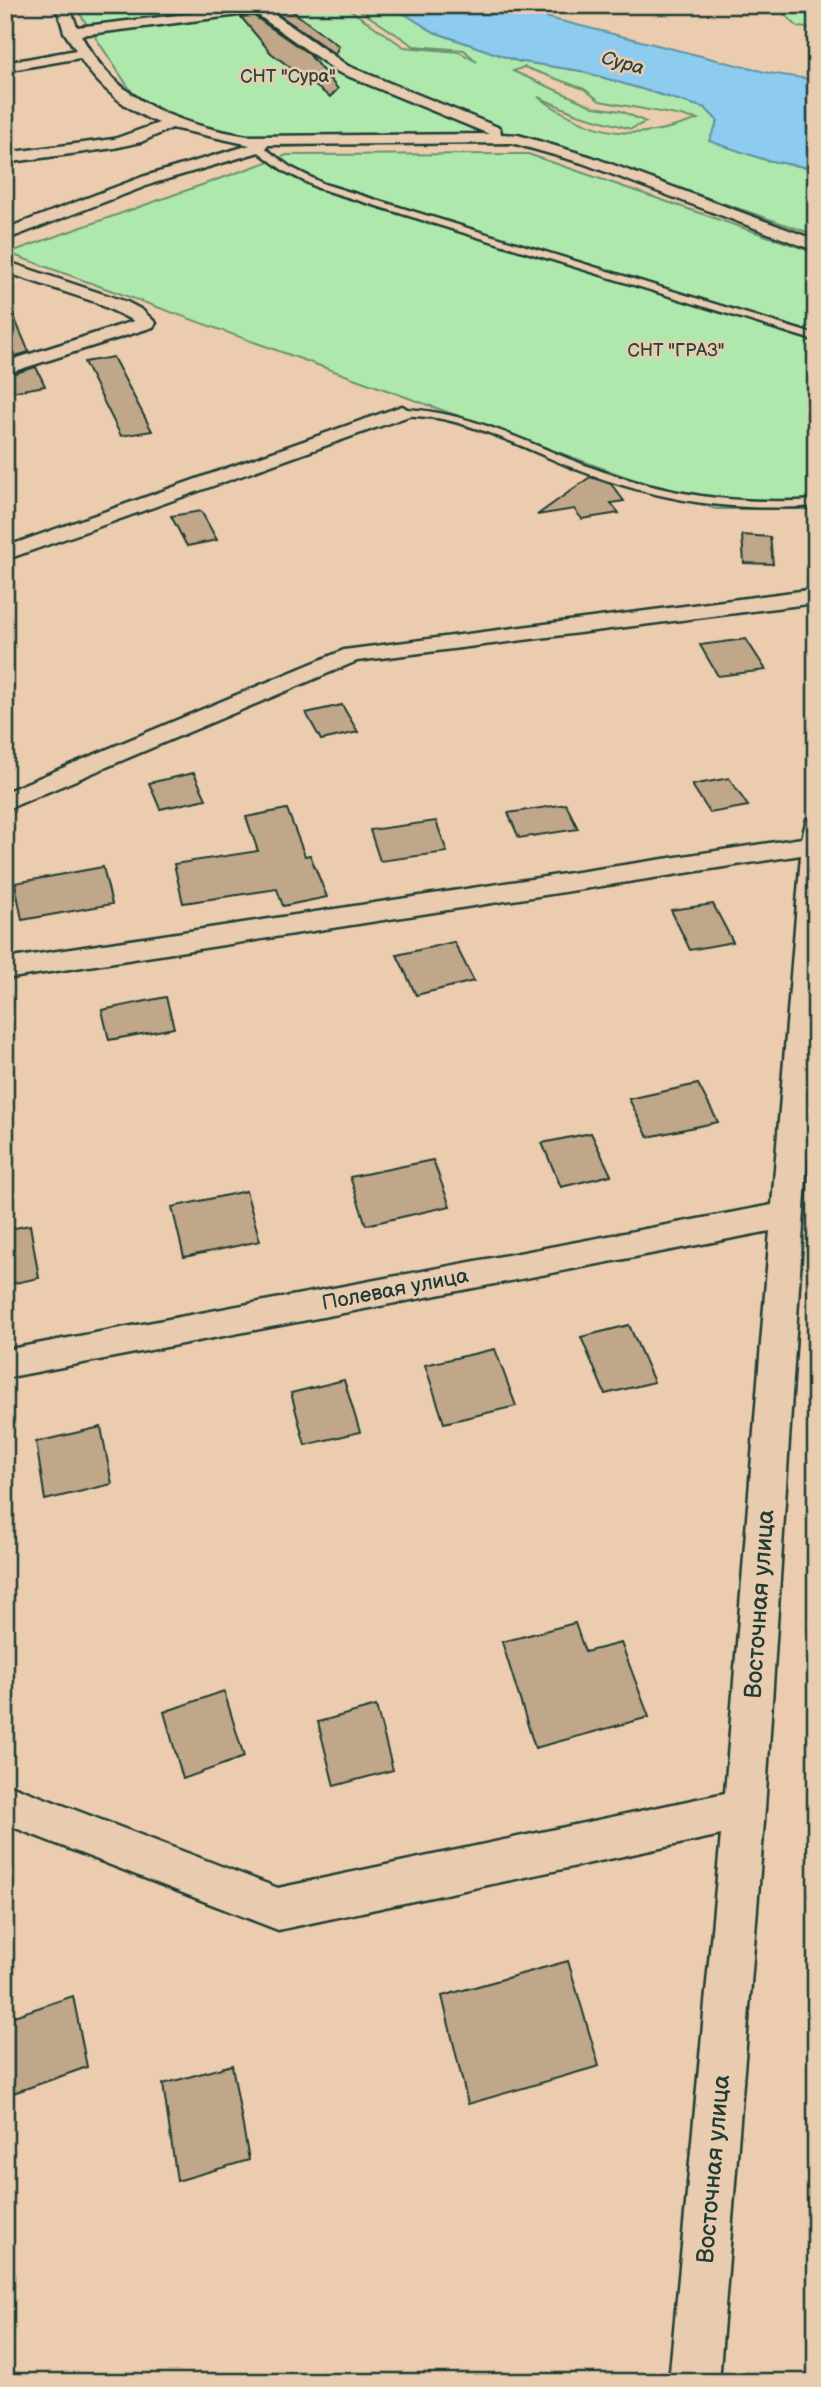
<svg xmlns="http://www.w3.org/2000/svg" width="821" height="2387" font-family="'Balsamiq Sans',sans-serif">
	<rect width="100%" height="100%" fill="#ecccae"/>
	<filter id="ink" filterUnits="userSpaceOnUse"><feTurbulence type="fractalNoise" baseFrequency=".0143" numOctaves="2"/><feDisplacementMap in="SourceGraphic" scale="14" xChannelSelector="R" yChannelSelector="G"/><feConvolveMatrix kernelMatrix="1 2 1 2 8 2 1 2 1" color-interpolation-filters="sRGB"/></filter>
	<g filter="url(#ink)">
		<g fill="#afe8ac" stroke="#679270" stroke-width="2" fill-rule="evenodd">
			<path d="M74,5H343L404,47L459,52L477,62L464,50L414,46L352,5H390L434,32L517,61L581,71L705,108L718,121L710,141L766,160L816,169V235L530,137L284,147L155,127ZM524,67L584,89L600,101L698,119C634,143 594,136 538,97L577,114L631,129L646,122L621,111L594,107L513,71Z"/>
			<path d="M774,5C796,5 810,5 816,29L798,27Z"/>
			<polygon points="528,154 816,253 816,509 715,509 8,253 287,155"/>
		</g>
		<polygon fill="#8dccee" stroke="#6193a4" stroke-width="2" points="390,5 526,5 549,18 769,73 816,80 816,169 766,160 709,141 718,121 705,108 581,71 517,61 434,32"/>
		<g fill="#c0a78a" stroke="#1f3d34" stroke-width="2">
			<polygon points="284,5 339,46 335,54 269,8"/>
			<polygon points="254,16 309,54 338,89 330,97 271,53 241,17"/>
			<polygon points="5,296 29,352 5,359"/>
			<polygon points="113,357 152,431 121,436 84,362"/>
			<polygon points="36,367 45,386 5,393 5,376"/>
			<polygon points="590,477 611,484 624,501 611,503 619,513 582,519 574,509 537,515"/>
			<polygon points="201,511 217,540 187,546 171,516"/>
			<polygon points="742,535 770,537 773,564 744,563"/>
			<polygon points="746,639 766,670 718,676 700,645"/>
			<polygon points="342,705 358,732 321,740 306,713"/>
			<polygon points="194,773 206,799 160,809 149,783"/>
			<polygon points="729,778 748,806 710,813 692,785"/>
			<polygon points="566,804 578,829 519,838 508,813"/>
			<polygon points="287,809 305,856 310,855 327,897 283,906 277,889 183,903 174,864 258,851 246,817"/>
			<polygon points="436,821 447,852 380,861 370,830"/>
			<polygon points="103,867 112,904 22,920 15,883"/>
			<polygon points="713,904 733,942 690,950 671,910"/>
			<polygon points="454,942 474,981 416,995 397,955"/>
			<polygon points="166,997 174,1028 109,1040 102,1010"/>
			<polygon points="698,1084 718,1122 648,1137 629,1099"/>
			<polygon points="591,1133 611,1175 561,1187 542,1143"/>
			<polygon points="433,1160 450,1206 366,1225 350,1177"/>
			<polygon points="246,1191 260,1241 184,1257 172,1207"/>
			<polygon points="30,1225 39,1278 5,1285 5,1230"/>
			<polygon points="629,1325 654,1382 605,1394 581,1337"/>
			<polygon points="495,1349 516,1406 444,1423 425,1365"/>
			<polygon points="344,1380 360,1432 305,1445 291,1393"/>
			<polygon points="101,1427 112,1484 45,1500 36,1442"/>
			<polygon points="575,1623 585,1652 621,1643 649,1717 535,1748 502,1642"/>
			<polygon points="224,1691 244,1757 183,1779 164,1712"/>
			<polygon points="376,1706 393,1770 334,1786 318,1722"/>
			<polygon points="568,1961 599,2066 468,2104 442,1996"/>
			<polygon points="73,1996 87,2067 5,2096 5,2019"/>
			<polygon points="232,2065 249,2160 177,2181 163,2084"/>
		</g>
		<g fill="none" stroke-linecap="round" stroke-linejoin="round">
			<defs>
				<g id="lane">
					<polygon points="256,146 262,146 290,167 324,184 816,335 816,341 318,188 284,171 256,150"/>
					<path d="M402,409C471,411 527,444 590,467C667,495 734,505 816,500V506C731,512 660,501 581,471C537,454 496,432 451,421C434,416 416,417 399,414L397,412Z"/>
				</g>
				<g id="street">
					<path d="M56,5H69L77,27L261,5L348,66L500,128L501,134L518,135L592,157L816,240V251L582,163L512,143L267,145L266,150L154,183L5,240V229L142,177L250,145L172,128L141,142L114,148L5,163V153L114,139L159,123C128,111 98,87 80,58L5,71V63L76,50L64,32ZM255,13L338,72L489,134L248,136C178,125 115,101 81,35Z"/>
					<polygon points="5,261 127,302 142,310 156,323 153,327 5,374 5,362 134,321 95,302 5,272"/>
					<polygon points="402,406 412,412 409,416 5,560 5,547"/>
					<polygon points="816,589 816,603 357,661 5,810 5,792 344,650"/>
					<polygon points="816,817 816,1026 765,1809 719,2382 669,2382 721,1835 278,1930 5,1824 5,1783 278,1888 725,1793 770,1231 5,1378 5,1350 772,1205 801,855 5,979 5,959 802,838 807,819"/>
				</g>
			</defs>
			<use href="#lane" stroke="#1f3d34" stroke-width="5"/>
			<use href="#street" stroke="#1f3d34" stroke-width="5"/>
			<use href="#lane" fill="#e9ccb0" fill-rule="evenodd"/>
			<use href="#street" fill="#e9ccb0" fill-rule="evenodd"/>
		</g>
	</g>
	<g text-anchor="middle" stroke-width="5" stroke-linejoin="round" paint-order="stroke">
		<g font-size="18" fill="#26463a" stroke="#e9ccb0">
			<text x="288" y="82">СНТ "Сура"</text>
			<text x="676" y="356">СНТ "ГРАЗ"</text>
		</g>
		<g font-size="19" font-style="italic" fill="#24443d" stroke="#e9ccb0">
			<text transform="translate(623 62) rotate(15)" y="7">Сура</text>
		</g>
		<g font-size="21" fill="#1f3d34" stroke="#e9ccb0">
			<text transform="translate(395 1289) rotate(-11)" y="7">Полевая улица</text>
		</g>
		<g font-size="24" fill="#1f3d34" stroke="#e9ccb0">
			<text transform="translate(759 1604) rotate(-86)" y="8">Восточная улица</text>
			<text transform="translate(713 2169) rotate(-85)" y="8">Восточная улица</text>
		</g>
	</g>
	<rect width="821" height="2387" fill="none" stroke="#e9ccb0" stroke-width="28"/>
	<rect x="14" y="14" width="793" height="2359" fill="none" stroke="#1f3d34" stroke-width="2.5" filter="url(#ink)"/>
</svg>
